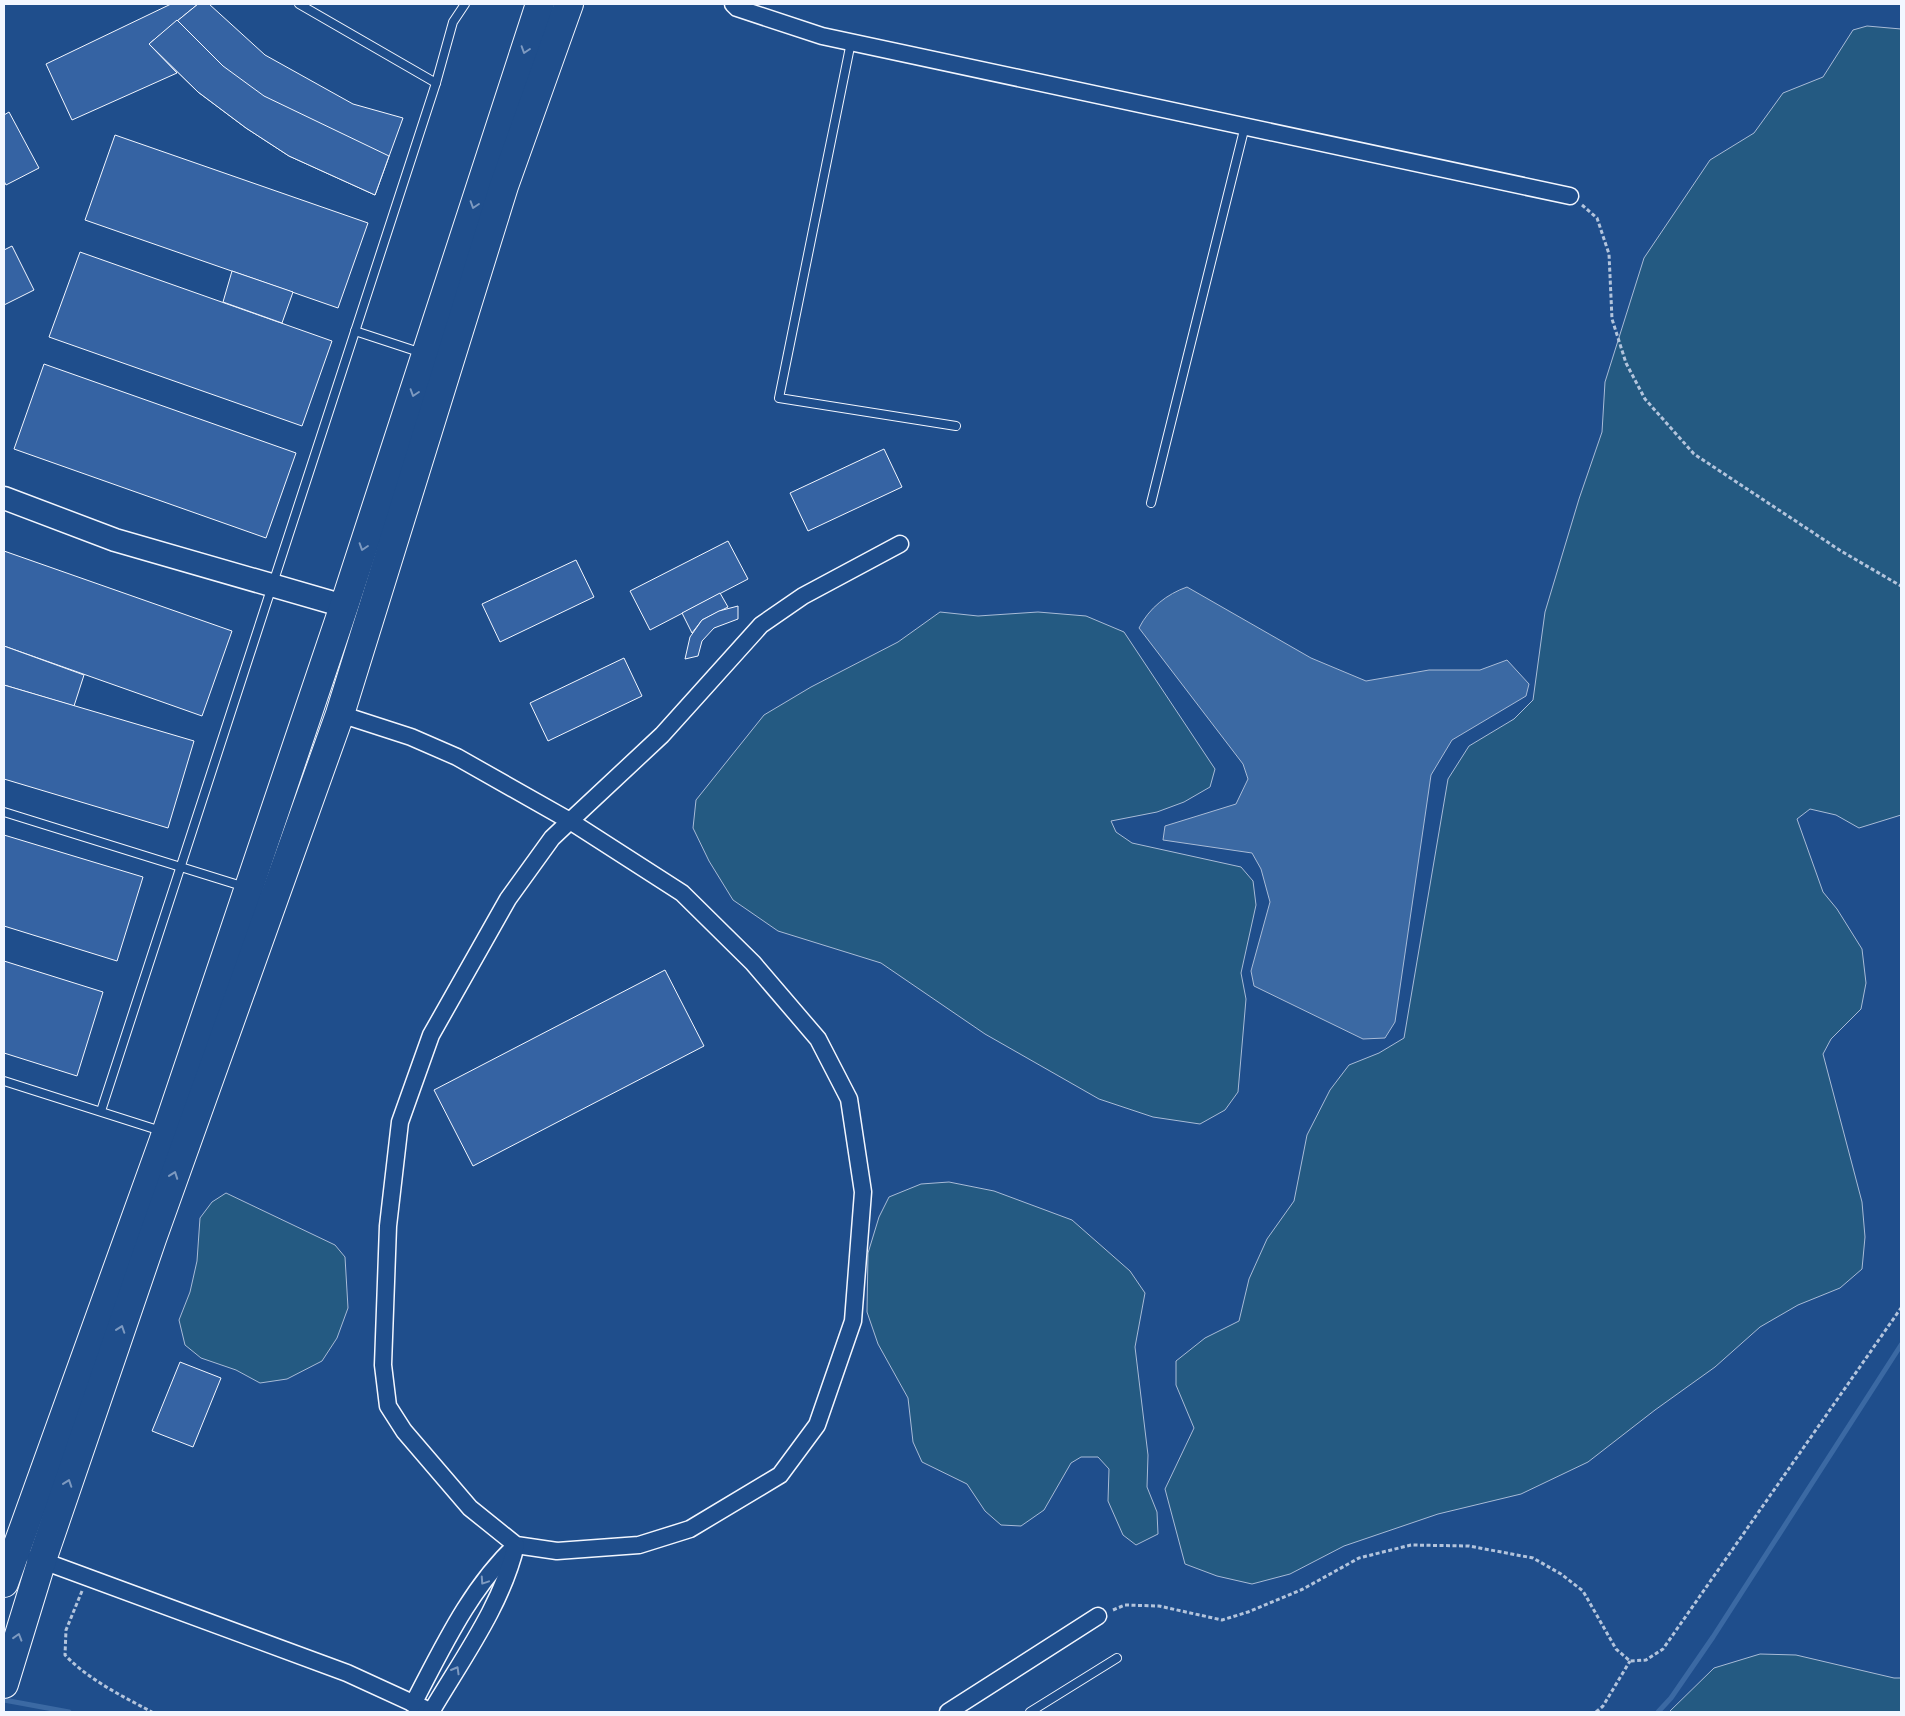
<svg xmlns="http://www.w3.org/2000/svg" width="1905" height="1716" font-family="'Fira Sans Condensed',sans-serif">
	<rect width="100%" height="100%" fill="#1f4e8c"/>
	<g fill="#245a82" stroke="#a8bbd7">
		<polygon points="1867,26 1901,29 1901,815 1859,828 1836,815 1810,809 1797,819 1823,892 1837,909 1862,949 1866,983 1861,1009 1831,1039 1823,1054 1862,1202 1865,1237 1862,1269 1840,1288 1798,1305 1760,1327 1715,1367 1655,1410 1588,1462 1521,1494 1438,1514 1344,1546 1290,1574 1252,1584 1217,1576 1185,1564 1165,1489 1194,1428 1176,1385 1176,1361 1205,1338 1239,1321 1249,1279 1267,1239 1294,1201 1307,1135 1330,1090 1349,1065 1379,1053 1404,1038 1448,779 1469,746 1514,719 1533,700 1545,612 1579,499 1602,432 1605,382 1644,258 1710,160 1754,133 1783,93 1823,77 1853,30"/>
		<polygon points="940,612 978,616 1038,612 1086,616 1124,632 1215,769 1210,787 1184,802 1157,812 1111,821 1116,832 1132,843 1241,867 1253,881 1256,905 1241,973 1246,999 1238,1092 1225,1110 1200,1124 1153,1117 1099,1099 985,1034 881,963 778,931 733,900 709,861 693,828 696,800 764,715 811,687 898,642"/>
		<polygon points="949,1182 994,1191 1072,1220 1130,1271 1145,1293 1135,1347 1148,1455 1147,1487 1157,1512 1158,1534 1136,1545 1123,1535 1108,1501 1109,1469 1098,1457 1081,1457 1071,1463 1044,1510 1021,1526 1001,1525 985,1511 967,1484 922,1462 913,1442 908,1398 878,1344 867,1312 868,1253 879,1217 889,1197 921,1184"/>
		<polygon points="226,1193 335,1245 345,1257 348,1308 337,1338 322,1361 287,1379 260,1383 236,1370 201,1358 185,1345 179,1320 190,1292 197,1261 200,1218 212,1202"/>
		<polygon points="1760,1654 1796,1655 1894,1678 1901,1678 1901,1712 1669,1712 1714,1668"/>
	</g>
	<path fill="#3b69a3" stroke="#a8bbd7" d="M1187,587L1311,658L1366,681L1429,670H1480L1507,660L1529,684L1526,696L1452,740L1431,775L1395,1022L1385,1038L1363,1039L1254,986L1251,971L1270,902L1261,869L1252,853L1163,840L1165,826L1236,804L1248,779L1243,764L1139,628C1149,608 1167,594 1187,587Z"/>
	<g fill="none" stroke-linecap="round" stroke-linejoin="round">
		<g stroke="#3b69a3" stroke-width="5">
			<polyline points="4,1700 69,1712"/>
			<polyline points="1658,1712 1671,1698 1713,1637 1901,1345"/>
		</g>
	</g>
	<g fill="#3563a3" stroke="#f2f6ff">
		<polygon points="171,4 198,4 149,44 177,73 72,120 46,64"/>
		<polygon points="198,4 209,4 265,55 353,104 403,118 375,195 289,156 246,128 198,92 149,44"/>
		<polygon points="177,20 223,66 264,96 389,156 375,195 289,156 246,128 198,92 149,44"/>
		<polygon points="9,112 39,168 6,185 4,181 4,115"/>
		<polygon points="115,135 368,223 338,308 85,220"/>
		<polygon points="12,246 34,290 4,305 4,250"/>
		<polygon points="80,252 332,341 302,426 49,337"/>
		<polygon points="232,271 293,292 282,323 223,302"/>
		<polygon points="44,364 296,453 266,538 14,449"/>
		<polygon points="884,449 902,487 808,531 790,493"/>
		<polygon points="728,541 748,579 650,630 630,591"/>
		<polygon points="4,551 232,631 202,716 4,646"/>
		<polygon points="576,560 594,597 500,642 482,604"/>
		<polygon points="720,593 728,607 702,620 692,633 682,613"/>
		<polygon points="738,606 738,619 714,628 702,641 698,656 685,659 690,637 702,620 719,611"/>
		<polygon points="4,646 84,675 74,706 4,685"/>
		<polygon points="624,658 642,696 548,741 530,703"/>
		<polygon points="4,685 194,741 168,828 4,779"/>
		<polygon points="4,835 143,877 117,961 4,926"/>
		<polygon points="4,961 103,992 77,1076 4,1053"/>
		<polygon points="665,970 704,1046 473,1166 434,1090"/>
		<polygon points="180,1362 221,1378 193,1447 152,1431"/>
	</g>
	<g fill="none" stroke-linecap="round" stroke-linejoin="round">
		<defs>
			<g id="lane">
				<polyline points="299,4 436,83"/>
				<polyline points="851,42 779,398 956,426"/>
				<polyline points="355,331 422,353"/>
				<polyline points="1151,503 1245,126"/>
				<polyline points="4,812 245,887"/>
				<polyline points="4,1081 161,1131"/>
				<polyline points="101,1111 436,83 453,22 465,4"/>
				<polyline points="1030,1712 1117,1658"/>
			</g>
			<g id="street">
				<polyline points="733,4 737,8 822,36 1570,196"/>
				<polyline points="340,714 411,737 457,757 570,821 682,893 753,963 818,1039 849,1099 863,1192 853,1321 817,1425 780,1475 690,1529 639,1545 557,1551 516,1545 470,1508 404,1431 388,1406 383,1365 388,1226 400,1122 431,1035 508,899 552,838 570,821 662,735 761,625 803,596 900,544"/>
				<polyline points="35,1558 347,1673 432,1712"/>
				<path d="M413,1704C442,1649 470,1588 516,1545"/>
				<path d="M431,1712C462,1659 502,1605 516,1545"/>
				<polyline points="948,1712 1098,1616"/>
			</g>
			<polyline id="secondary" points="4,498 115,540 344,606"/>
			<g id="highway">
				<polyline points="4,1583 163,1142 344,606 540,4"/>
				<polyline points="4,1684 42,1560 152,1239 340,714 504,186 569,4"/>
			</g>
		</defs>
		<use href="#lane" stroke="#f2f6ff" stroke-width="10"/>
		<use href="#street" stroke="#f2f6ff" stroke-width="19"/>
		<use href="#secondary" stroke="#f2f6ff" stroke-width="25"/>
		<use href="#highway" stroke="#f2f6ff" stroke-width="30"/>
		<g stroke="#b3c4dc" stroke-width="3" stroke-dasharray="4 2.5" stroke-linecap="butt">
			<polyline points="1582,205 1597,218 1609,254 1612,319 1626,363 1645,399 1694,454 1841,551 1901,586"/>
			<path d="M82,1591L66,1630L65,1655C89,1680 122,1696 152,1712"/>
			<polyline points="1113,1610 1125,1605 1159,1606 1222,1620 1248,1612 1303,1589 1359,1558 1411,1545 1469,1546 1533,1558 1561,1574 1583,1591 1616,1649 1630,1661 1646,1660 1663,1649 1901,1308"/>
			<polyline points="1596,1712 1603,1706 1630,1661"/>
		</g>
		<use href="#lane" stroke="#1f4e8c" stroke-width="8"/>
		<use href="#street" stroke="#1f4e8c" stroke-width="16"/>
		<use href="#secondary" stroke="#1f4e8c" stroke-width="22"/>
		<use href="#highway" stroke="#1f4e8c" stroke-width="28"/>
	</g>
	<defs><path id="oneway-chevron" d="M-2-3.5L2.5 0L-2 3.5" fill="none" stroke-width="1.6" stroke-linecap="round" stroke-linejoin="round" transform="scale(1.25)"/></defs>
	<g stroke="#7e9ac0">
		<use href="#oneway-chevron" transform="translate(525 50) rotate(108)"/>
		<use href="#oneway-chevron" transform="translate(474 205) rotate(108)"/>
		<use href="#oneway-chevron" transform="translate(414 393) rotate(108)"/>
		<use href="#oneway-chevron" transform="translate(363 547) rotate(108)"/>
		<use href="#oneway-chevron" transform="translate(174 1175) rotate(-70)"/>
		<use href="#oneway-chevron" transform="translate(121 1329) rotate(-71)"/>
		<use href="#oneway-chevron" transform="translate(68 1483) rotate(-71)"/>
		<use href="#oneway-chevron" transform="translate(484 1581) rotate(124)"/>
		<use href="#oneway-chevron" transform="translate(18 1637) rotate(-73)"/>
		<use href="#oneway-chevron" transform="translate(456 1670) rotate(-60)"/>
	</g>
	<rect width="1905" height="1716" fill="none" stroke="#f2f6ff" stroke-width="10"/>
</svg>
